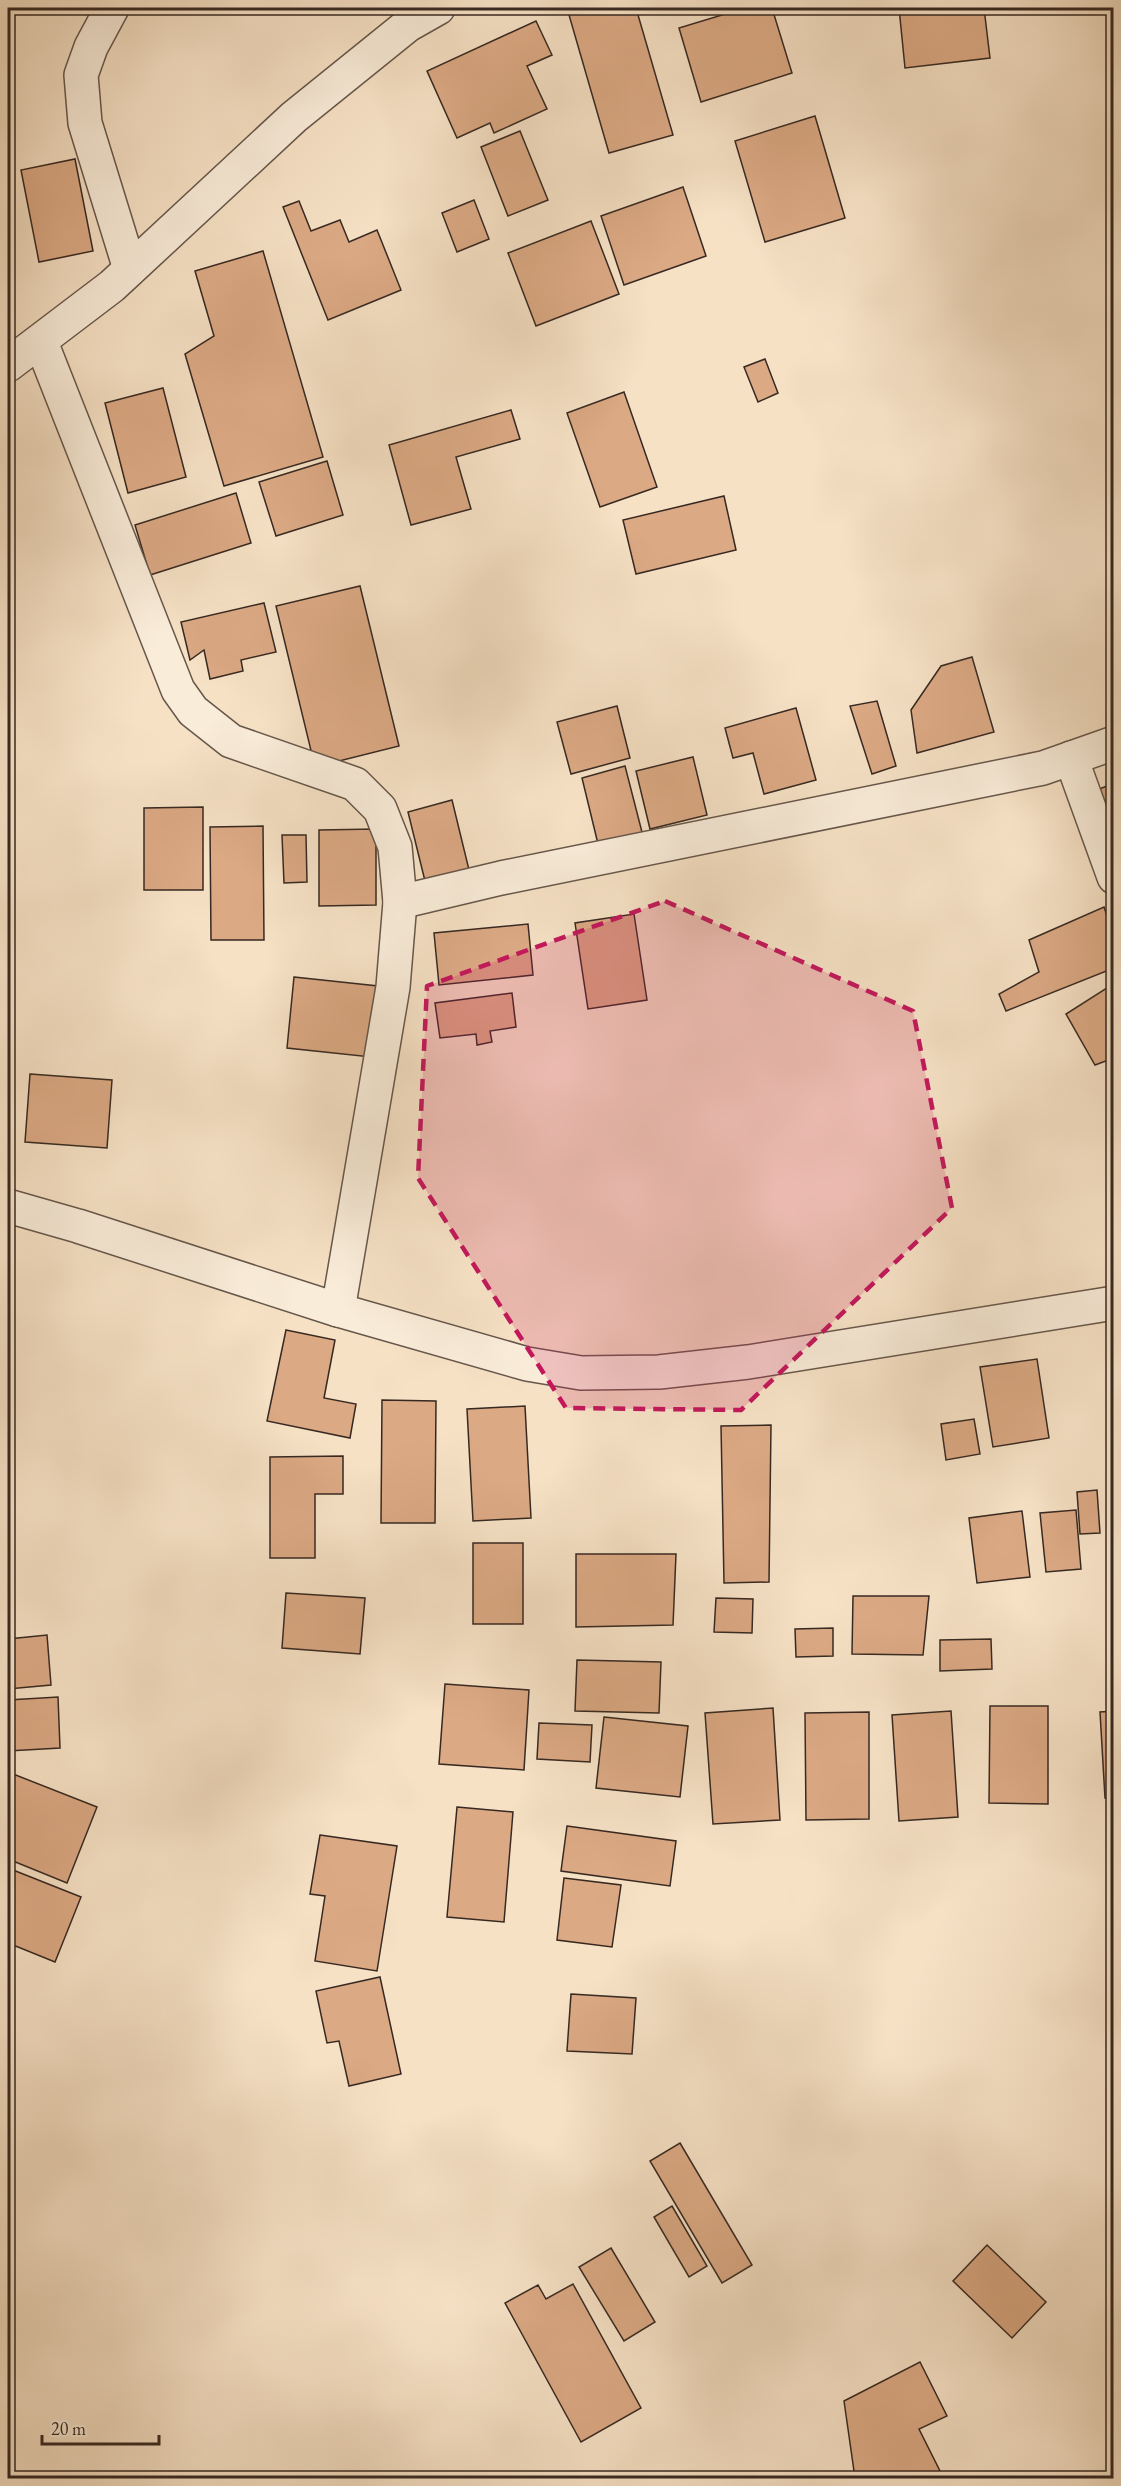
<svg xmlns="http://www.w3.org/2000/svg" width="1121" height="2486" font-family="'EB Garamond',serif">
	<rect width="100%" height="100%" fill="#f6e1c5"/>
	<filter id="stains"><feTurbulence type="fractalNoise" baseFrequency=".00333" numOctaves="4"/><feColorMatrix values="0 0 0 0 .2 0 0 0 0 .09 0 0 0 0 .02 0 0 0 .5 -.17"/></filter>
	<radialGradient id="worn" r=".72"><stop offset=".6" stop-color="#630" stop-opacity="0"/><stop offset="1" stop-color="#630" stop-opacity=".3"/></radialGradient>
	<g fill="#dba984" stroke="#372922" stroke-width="1.5">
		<polygon points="567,8 636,8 673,135 609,153"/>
		<polygon points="745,8 772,8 792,73 701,102 679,28"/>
		<polygon points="899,8 984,8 990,58 905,68"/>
		<polygon points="536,21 552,55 527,66 547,109 494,133 490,123 457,138 427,71"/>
		<polygon points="8,108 14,131 8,134"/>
		<polygon points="815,116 845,218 765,242 735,141"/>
		<polygon points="520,131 548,200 508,216 481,147"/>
		<polygon points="75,159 93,251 39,262 21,170"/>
		<polygon points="683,187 706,256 624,285 601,216"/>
		<polygon points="474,200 489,239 457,252 442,213"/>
		<polygon points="299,201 311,231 340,220 349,242 377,230 401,290 328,320 283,207"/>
		<polygon points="591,221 619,294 536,326 508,253"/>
		<polygon points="263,251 323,457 224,486 185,354 214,336 195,271"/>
		<polygon points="765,359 778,393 758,402 744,367"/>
		<polygon points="163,388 186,477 128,493 105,403"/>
		<polygon points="624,392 657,487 600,507 567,413"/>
		<polygon points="511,410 520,439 456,457 471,509 411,525 389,445"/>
		<polygon points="327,461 343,515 276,536 259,482"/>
		<polygon points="236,493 251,543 150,575 135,525"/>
		<polygon points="724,496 736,550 636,574 623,520"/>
		<polygon points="360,586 399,746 315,767 276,606"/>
		<polygon points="264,603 276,652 241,660 243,671 210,679 204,650 190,660 181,622"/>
		<polygon points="972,657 994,732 917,753 911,710 941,666"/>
		<polygon points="877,701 896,766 872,774 850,706"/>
		<polygon points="617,706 630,758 571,774 557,722"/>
		<polygon points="796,708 816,780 764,794 753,753 733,758 725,728"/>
		<polygon points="693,757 707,815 650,829 636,771"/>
		<polygon points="625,766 643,836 599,848 582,778"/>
		<polygon points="1114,783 1114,830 1097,790"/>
		<polygon points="452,800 470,874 426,885 408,812"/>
		<polygon points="203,807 203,890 144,890 144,808"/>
		<polygon points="263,826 264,940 211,940 210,827"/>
		<polygon points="376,829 376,905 319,906 319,830"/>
		<polygon points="282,835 306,835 307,882 284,883"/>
		<polygon points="1104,907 1114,937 1114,968 1006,1011 999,994 1039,972 1029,940"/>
		<polygon points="634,914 647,1000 588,1009 575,923"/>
		<polygon points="528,924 533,975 439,985 434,933"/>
		<polygon points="294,977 378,986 371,1057 287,1048"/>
		<polygon points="1113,984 1114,1058 1095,1065 1066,1014"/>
		<polygon points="512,993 516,1027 490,1031 492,1042 477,1045 476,1034 440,1038 435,1003"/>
		<polygon points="30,1074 112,1080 107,1148 25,1142"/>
		<polygon points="286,1330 335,1340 324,1398 356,1404 350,1438 267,1421"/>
		<polygon points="1110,1338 1114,1338 1114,1412"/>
		<polygon points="1037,1359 1049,1438 993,1447 980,1367"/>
		<polygon points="382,1400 436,1401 435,1523 381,1523"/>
		<polygon points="525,1406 531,1518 473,1521 467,1409"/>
		<polygon points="974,1419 980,1454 946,1460 941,1424"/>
		<polygon points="771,1425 769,1582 724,1583 721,1426"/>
		<polygon points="343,1456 343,1494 315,1494 315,1558 270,1558 270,1457"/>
		<polygon points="1097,1490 1100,1533 1080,1534 1077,1492"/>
		<polygon points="1076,1510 1081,1569 1046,1572 1040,1513"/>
		<polygon points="1022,1511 1030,1577 977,1583 969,1518"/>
		<rect x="473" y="1543" width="50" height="81"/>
		<polygon points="576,1554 676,1554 673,1625 576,1627"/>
		<polygon points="286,1593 365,1598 360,1654 282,1648"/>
		<polygon points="853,1596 929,1596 923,1655 852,1654"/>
		<polygon points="716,1598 753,1599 752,1633 714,1632"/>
		<polygon points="833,1628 833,1656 796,1657 795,1629"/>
		<polygon points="47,1635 51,1685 8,1689 8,1639"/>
		<polygon points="991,1639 992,1669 940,1671 940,1640"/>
		<polygon points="577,1660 661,1662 659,1713 575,1711"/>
		<polygon points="445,1684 529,1690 524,1770 439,1764"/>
		<polygon points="58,1697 60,1748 8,1751 8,1700"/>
		<polygon points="990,1706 1048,1706 1048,1804 989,1803"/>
		<polygon points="773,1708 780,1820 713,1824 705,1713"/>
		<polygon points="951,1711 958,1817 899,1821 892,1715"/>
		<polygon points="1114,1711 1114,1797 1105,1798 1100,1712"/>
		<polygon points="869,1712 869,1819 806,1820 805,1713"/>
		<polygon points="604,1717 688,1726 680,1797 596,1788"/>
		<polygon points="539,1723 592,1725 590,1762 537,1759"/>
		<polygon points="8,1772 97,1807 67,1883 8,1859"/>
		<polygon points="457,1807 513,1812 504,1922 447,1917"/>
		<polygon points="567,1826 676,1841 670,1886 561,1871"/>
		<polygon points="320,1835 397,1846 377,1971 315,1961 325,1896 310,1894"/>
		<polygon points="8,1868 81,1897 55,1962 8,1943"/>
		<polygon points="564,1878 621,1885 612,1947 557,1940"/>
		<polygon points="380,1977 401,2074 349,2086 339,2041 327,2043 316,1991"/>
		<polygon points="571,1994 636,1998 632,2054 567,2051"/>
		<polygon points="680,2143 752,2265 722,2283 650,2161"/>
		<polygon points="672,2206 707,2266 689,2277 654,2217"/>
		<polygon points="987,2245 1046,2302 1012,2338 953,2281"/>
		<polygon points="611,2248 655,2322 624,2341 579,2267"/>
		<polygon points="573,2284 641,2408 581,2442 505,2303 538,2285 546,2299"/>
		<polygon points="920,2362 947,2416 919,2429 941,2473 931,2478 855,2478 844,2401"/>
	</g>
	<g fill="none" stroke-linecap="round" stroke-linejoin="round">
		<defs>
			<g id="minor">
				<polyline points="112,8 91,47 81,75 85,123 130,269"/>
				<polyline points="41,342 178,690 193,711 231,741 355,784 380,809 395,847 400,902 393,987 338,1310"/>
				<polyline points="8,365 112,286 294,117 408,25 438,8"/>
				<polyline points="1071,758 1114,877"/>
				<polyline points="400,902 501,878 1043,768 1114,743"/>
				<polyline points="8,1206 78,1226 338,1310 527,1364 581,1373 659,1372 748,1362 1114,1303"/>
			</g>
		</defs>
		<use href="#minor" stroke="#67574b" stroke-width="36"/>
		<use href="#minor" stroke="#f9ecd9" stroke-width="33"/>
	</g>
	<path fill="#c2185b" fill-opacity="0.2" stroke="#c2185b" stroke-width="4.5" stroke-dasharray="12 8" stroke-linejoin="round" d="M665,901L913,1011L952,1208L741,1410L566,1408L418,1178L427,986Z"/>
	<rect width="1121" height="2486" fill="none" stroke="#f6e1c5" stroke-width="30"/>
	<rect x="9" y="9" width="1103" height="2468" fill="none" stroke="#372922" stroke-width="3"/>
	<rect x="15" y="15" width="1091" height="2456" fill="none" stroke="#372922" stroke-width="1.5"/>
	<path d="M42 2435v9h117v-9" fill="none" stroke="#372922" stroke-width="3"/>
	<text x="51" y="2435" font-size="18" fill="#372922" stroke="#f9ecd9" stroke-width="4.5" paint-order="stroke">20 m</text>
	<rect width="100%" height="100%" filter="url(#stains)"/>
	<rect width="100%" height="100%" fill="url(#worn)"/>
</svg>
